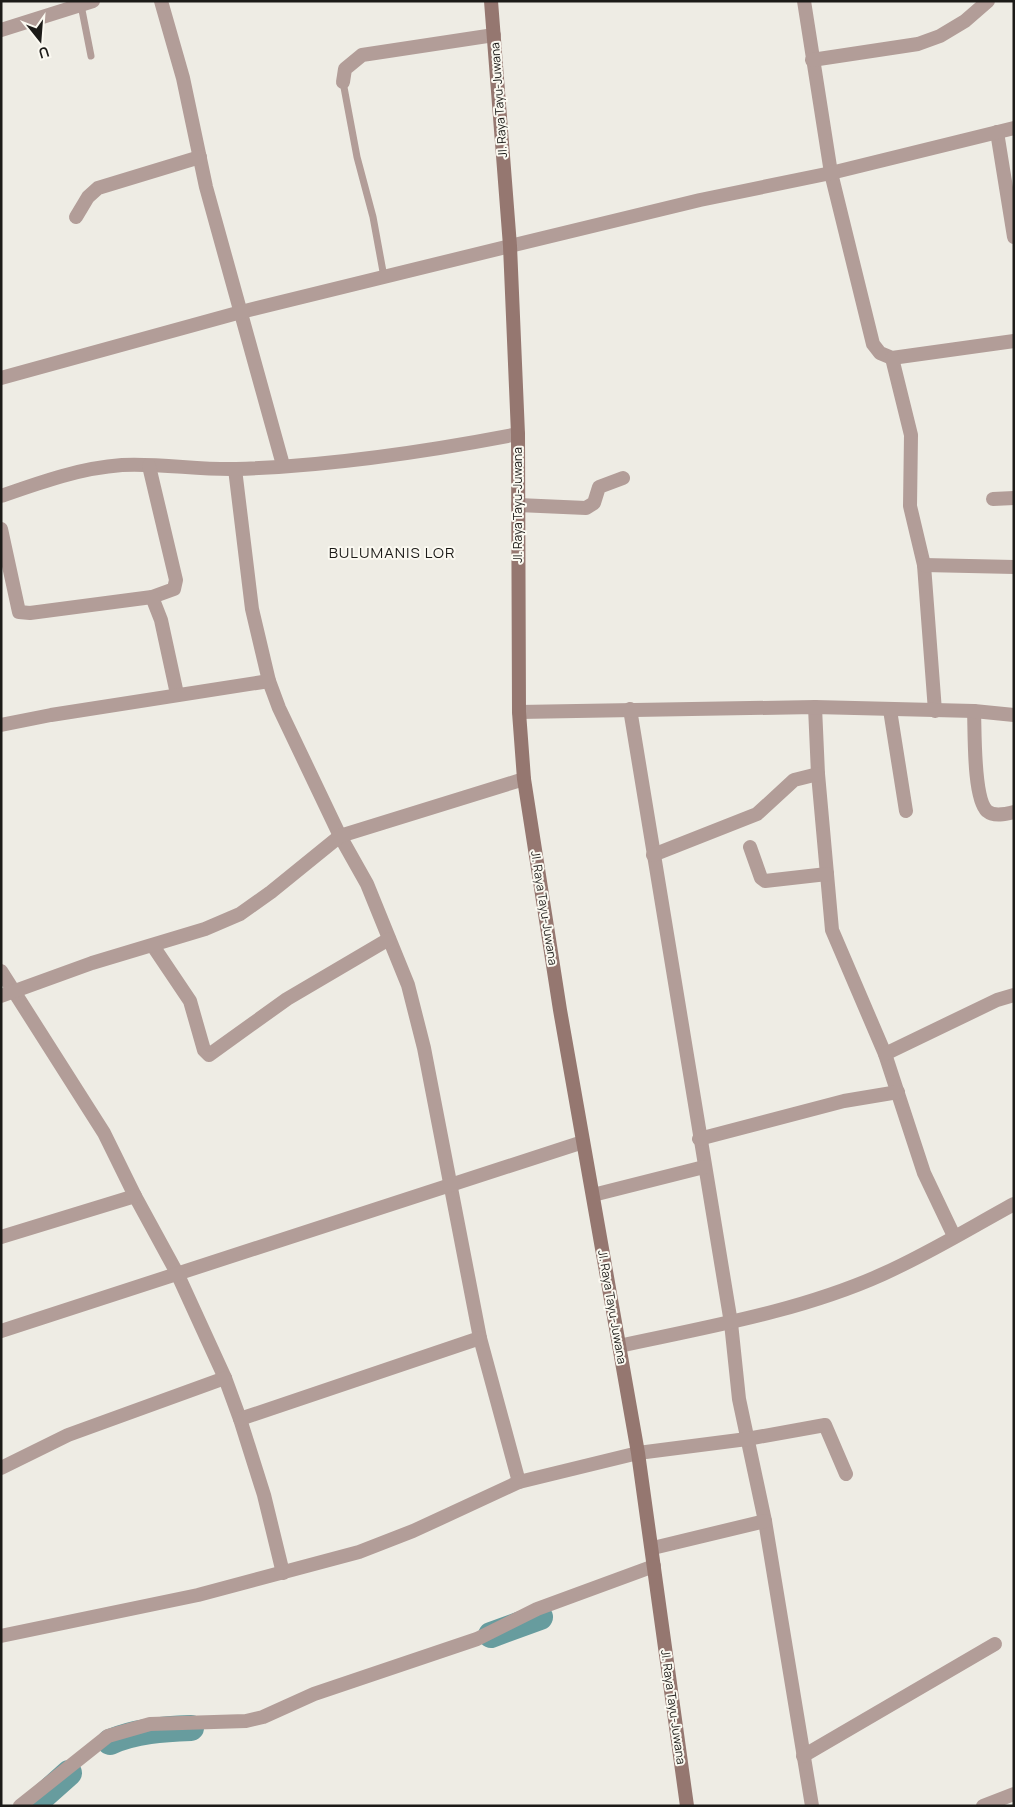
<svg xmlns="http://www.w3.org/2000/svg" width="1015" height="1807" font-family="Manrope,sans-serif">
	<rect width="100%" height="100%" fill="#eeece4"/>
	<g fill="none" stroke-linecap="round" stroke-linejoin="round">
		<g stroke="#679c9e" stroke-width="26">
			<polyline points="491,1635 540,1617"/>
			<path d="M110,1742C135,1731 164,1729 191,1728"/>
			<polyline points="32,1806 69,1773"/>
		</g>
		<g stroke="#b29d98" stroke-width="7">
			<polyline points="81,5 91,56"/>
			<polyline points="343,82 357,157 373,217 384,277"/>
		</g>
		<g stroke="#b29d98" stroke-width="14">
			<polyline points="161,1 183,78 206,187 283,465"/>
			<polyline points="804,1 831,173 873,344 880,353 892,358 1014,341"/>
			<polyline points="1,30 93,1"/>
			<polyline points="812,60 918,44 940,36 965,21 988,1"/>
			<polyline points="343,82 345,69 362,55 494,35"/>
			<polyline points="997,132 1014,237"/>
			<polyline points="76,217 88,197 98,188 200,157"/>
			<polyline points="892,358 911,435 910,506 924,565 935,711"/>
			<polyline points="1,378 241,312 510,246 700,200 831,173 1014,128"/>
			<polyline points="235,469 252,609 269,681 279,708 340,836 367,884 408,985 424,1048 480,1338 519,1482"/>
			<path d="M1,496C41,482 80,468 122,465C160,463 198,470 236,469C330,466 425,452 518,434"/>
			<polyline points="993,499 1014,498"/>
			<polyline points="518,505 586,508 594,503 599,487 623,478"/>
			<polyline points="1,529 19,612 30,613 152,597 174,589 176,580 149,466"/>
			<polyline points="924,565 1014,567"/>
			<polyline points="152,597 161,620 177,694"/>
			<polyline points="815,707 818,774 832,930 885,1054 924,1173 954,1236"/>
			<polyline points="630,709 731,1323 739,1399 765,1521 812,1806"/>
			<polyline points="890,710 906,811"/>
			<path d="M974,711C975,731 973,798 987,811C994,817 1006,814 1014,812"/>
			<polyline points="519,712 815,707 974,711 1014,715"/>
			<polyline points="1,725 51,715 269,681"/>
			<polyline points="750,847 761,878 765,881 827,874"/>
			<polyline points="653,855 757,814 794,780 818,774"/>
			<polyline points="153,946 190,1001 204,1050 209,1055 287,999 389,939"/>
			<polyline points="1,971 104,1133 135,1196 177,1273 225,1378 240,1419 264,1495 283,1573"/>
			<polyline points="1,996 92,963 205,929 240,914 271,892 340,836 524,779"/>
			<polyline points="885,1054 997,1000 1014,995"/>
			<polyline points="699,1139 844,1101 898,1092"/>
			<polyline points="593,1195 704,1167"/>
			<polyline points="1,1237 135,1196"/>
			<polyline points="1,1331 583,1142"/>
			<path d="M619,1346C707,1327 801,1311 883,1274C928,1254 970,1228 1014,1204"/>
			<polyline points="240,1419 480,1338"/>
			<polyline points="1,1468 68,1435 225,1378"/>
			<polyline points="653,1548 765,1521"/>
			<polyline points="1,1636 198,1595 359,1552 413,1531 519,1482 638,1453 747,1439 825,1425 846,1474"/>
			<polyline points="803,1756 995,1644"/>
			<polyline points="20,1806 108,1736 150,1724 246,1721 263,1717 314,1694 477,1639 537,1609 654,1566"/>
			<polyline points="983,1806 1014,1794"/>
		</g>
		<polyline stroke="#957770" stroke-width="14" points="491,1 510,246 518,434 519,712 524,779 560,1010 638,1453 687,1806"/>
	</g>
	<g text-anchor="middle" stroke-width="4" stroke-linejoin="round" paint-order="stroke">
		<g font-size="12" fill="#1c1b18" stroke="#fbf9f1">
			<text transform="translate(499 100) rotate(-94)" y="4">Jl. Raya Tayu-Juwana</text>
			<text transform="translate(518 505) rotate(-90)" y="4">Jl. Raya Tayu-Juwana</text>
			<text transform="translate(544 908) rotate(81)" y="4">Jl. Raya Tayu-Juwana</text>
			<text transform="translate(612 1307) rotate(80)" y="4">Jl. Raya Tayu-Juwana</text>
			<text transform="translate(673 1707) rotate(82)" y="4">Jl. Raya Tayu-Juwana</text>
		</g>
		<g font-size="15" letter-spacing="1" fill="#1c1b18" stroke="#fbf9f1">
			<text x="392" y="558">BULUMANIS LOR</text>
		</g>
	</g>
	<rect width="1015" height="1807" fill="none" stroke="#1c1b18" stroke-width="5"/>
	<g transform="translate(40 40) rotate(163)" stroke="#fbf9f1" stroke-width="4" paint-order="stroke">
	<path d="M0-4L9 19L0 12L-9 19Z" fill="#1c1b18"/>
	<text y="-8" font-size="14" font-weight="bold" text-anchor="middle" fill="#1c1b18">U</text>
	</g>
</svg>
